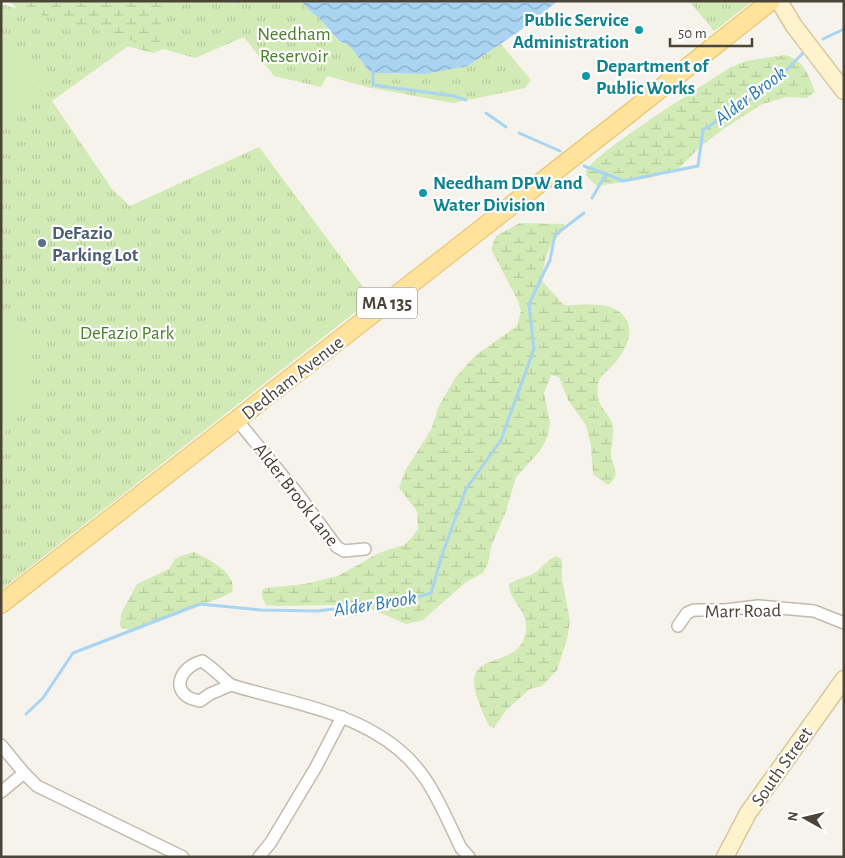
<svg xmlns="http://www.w3.org/2000/svg" width="845" height="858" font-family="'Alegreya Sans',sans-serif">
	<defs>
		<pattern id="wetland-marsh" width="20" height="14" patternUnits="userSpaceOnUse" patternTransform="scale(1.25)"><rect width="20" height="14" fill="#d2eab5"/><path d="M1 5h8M5 5V1M11 12h8M15 12V8" fill="none" stroke="#b6ca9c"/></pattern>
		<pattern id="park-tufts" width="24" height="20" patternUnits="userSpaceOnUse" patternTransform="scale(1.25)"><rect width="24" height="20" fill="#d2eab5"/><path d="M3 7l-1-3M5 7V3M7 7l1-3M15 17l-1-3M17 17v-4M19 17l1-3" fill="none" stroke="#b6ca9c"/></pattern>
		<pattern id="water-waves" width="16" height="10" patternUnits="userSpaceOnUse" patternTransform="scale(1.25)"><rect width="16" height="10" fill="#a9d4f2"/><path d="M0 5q4-4 8 0t8 0" fill="none" stroke="#8caec5"/></pattern>
	</defs>
	<rect width="100%" height="100%" fill="#f6f3ec"/>
	<g fill="url(#wetland-marsh)">
		<polygon points="9,1 233,1 169,47 153,53 33,21"/>
		<path d="M784,55C803,58 809,76 815,92L807,98L787,97L762,104L722,130L701,146L676,171L644,179L597,186C594,183 585,177 586,172C587,157 710,81 729,68L746,61Z"/>
		<path d="M520,223L564,224C564,232 555,238 551,245C545,256 543,268 542,281L564,305C579,306 599,302 613,308C637,320 631,342 618,359C607,375 595,373 598,397C599,407 609,414 612,423C615,432 611,444 611,454C611,461 617,469 615,476C614,480 611,482 608,485L593,474L591,446L586,425L568,400L559,377L551,375L544,393L550,423L547,438L540,451L516,477L505,514L492,544L488,563L483,573L466,582L423,620L406,624L367,607L329,605L277,606L266,605L262,597V590L266,588L305,584L338,576L379,553L404,545L413,536L418,529L417,511L399,488L405,471L431,430L439,406L455,378L476,355L517,326L521,311L518,301L491,249L496,236Z"/>
		<path d="M194,552C208,559 238,573 232,592L220,598L130,630L124,629L120,626L121,614L137,584L169,569L175,559L181,556Z"/>
		<path d="M556,556L562,560V579L570,621L567,639L557,670L542,686L530,689L507,709L494,728L489,726C483,713 474,695 474,681C475,653 518,666 525,635C531,610 509,603 509,585C517,577 528,578 536,572C543,566 548,560 556,556Z"/>
	</g>
	<g fill="url(#park-tufts)">
		<polygon points="161,1 301,1 309,10 320,19 338,41 349,45 369,71 375,73 425,74 468,66 501,44 531,80 525,88 453,103 367,87 327,76 321,87 274,76 244,37 195,58 160,48"/>
		<polygon points="689,1 753,1 714,31"/>
		<polygon points="1,4 135,41 52,101 112,189 130,206 259,147 372,299 1,590"/>
	</g>
	<g fill="#d2eab5">
		<polygon points="1,44 42,83 1,118"/>
		<polygon points="5,308 24,336 30,371 24,407 1,438 1,311"/>
	</g>
	<polygon fill="url(#water-waves)" points="301,1 558,1 518,32 468,66 425,74 375,73 369,71 349,45 339,41 320,19 309,10"/>
	<g fill="none" stroke-linecap="round" stroke-linejoin="round">
		<g stroke="#a9d4f2" stroke-width="3">
			<polyline points="237,1 238,2"/>
			<polyline points="823,39 844,29"/>
			<polyline points="373,70 373,85 454,96 466,100"/>
			<polyline points="486,113 506,127"/>
			<polyline points="519,133 560,151"/>
			<polyline points="584,166 606,174"/>
			<polyline points="592,198 606,174 623,181 698,166 703,130 772,85 803,53"/>
			<polyline points="26,714 43,698 73,653 200,604 261,610 317,611 403,601 431,593 442,555 466,489 501,440 534,349 529,304 550,260 555,235 584,213"/>
		</g>
		<defs>
			<g id="street">
				<polyline points="237,420 297,493 337,547 344,551 365,549"/>
				<polyline points="678,626 687,613 694,610 725,610 758,606 814,611 844,623"/>
				<path d="M231,685L210,694L200,701C196,700 191,699 188,697C170,685 185,665 202,661C213,668 221,677 231,685C300,706 383,715 426,780C440,801 450,826 461,848L469,857"/>
				<polyline points="1,745 24,773 37,786 183,857"/>
				<polyline points="1,792 24,773"/>
				<polyline points="259,857 271,842 316,767 342,717"/>
			</g>
			<g id="secondary">
				<polyline points="779,1 794,26 844,91"/>
				<polyline points="725,857 748,813 844,679"/>
			</g>
			<polyline id="primary" points="1,604 631,112 771,1"/>
		</defs>
		<use href="#street" stroke="#c2bbae" stroke-width="14"/>
		<use href="#secondary" stroke="#d6c79b" stroke-width="19"/>
		<use href="#primary" stroke="#e6c16a" stroke-width="20"/>
		<use href="#street" stroke="#fff" stroke-width="11"/>
		<use href="#secondary" stroke="#fff3cd" stroke-width="16"/>
		<use href="#primary" stroke="#ffe39c" stroke-width="18"/>
	</g>
	<g fill="#0f9aa8" stroke="#fff" stroke-width="2">
		<circle cx="639" cy="30" r="5"/>
		<circle cx="586" cy="76" r="5"/>
		<circle cx="423" cy="193" r="5"/>
	</g>
	<circle fill="#5c6f8a" stroke="#fff" stroke-width="2" cx="42" cy="243" r="5"/>
	<g text-anchor="middle" stroke-width="4.5" stroke-linejoin="round" paint-order="stroke">
		<rect fill="#fff" stroke="#817c74" stroke-width="1" x="357" y="287.5" width="60" height="31" rx="4"/>
		<g font-size="18" font-weight="bold" fill="#4b4439">
			<text x="387" y="309">MA 135</text>
		</g>
		<g font-size="19" font-weight="bold" fill="#0d838f" stroke="#fff" text-anchor="start">
			<text x="629" y="26" text-anchor="end">Public Service<tspan x="629" dy="22">Administration</tspan></text>
			<text x="596" y="72">Department of<tspan x="596" dy="22">Public Works</tspan></text>
			<text x="433" y="189">Needham DPW and<tspan x="433" dy="22">Water Division</tspan></text>
		</g>
		<g font-size="19" fill="#4a7f2a" stroke="#fff">
			<text x="294" y="40">Needham<tspan x="294" dy="22">Reservoir</tspan></text>
			<text x="127" y="339">DeFazio Park</text>
		</g>
		<g font-size="19" font-weight="bold" fill="#4e5e75" stroke="#fff" text-anchor="start">
			<text x="52" y="239">DeFazio<tspan x="52" dy="22">Parking Lot</tspan></text>
		</g>
		<g font-size="19" fill="#4b4439" stroke="#fff">
			<text transform="translate(292 377) rotate(-38)" y="7">Dedham Avenue</text>
			<text transform="translate(297 494) rotate(52)" y="7">Alder Brook Lane</text>
			<text transform="translate(743 610) rotate(-1)" y="7">Marr Road</text>
			<text transform="translate(781 766) rotate(-55)" y="7">South Street</text>
		</g>
		<g font-size="20" font-style="italic" fill="#2e7ab2" stroke="#fff">
			<text transform="translate(750 95) rotate(-37)" y="7">Alder Brook</text>
			<text transform="translate(375 603) rotate(-9)" y="7">Alder Brook</text>
		</g>
	</g>
	<rect width="845" height="858" fill="none" stroke="#4b4439" stroke-width="5"/>
	<g transform="translate(805 818) rotate(278)" stroke="#ffffff" stroke-width="4" paint-order="stroke">
	<path d="M0-4L9 19L0 12L-9 19Z" fill="#4b4439"/>
	<text y="-8" font-size="14" font-weight="bold" text-anchor="middle" fill="#4b4439">N</text>
	</g>
	<path d="M670 38v8h82v-8" fill="none" stroke="#4b4439" stroke-width="2.5"/>
	<text x="678" y="38" font-size="15" fill="#4b4439" stroke="#ffffff" stroke-width="4" paint-order="stroke">50 m</text>
</svg>
